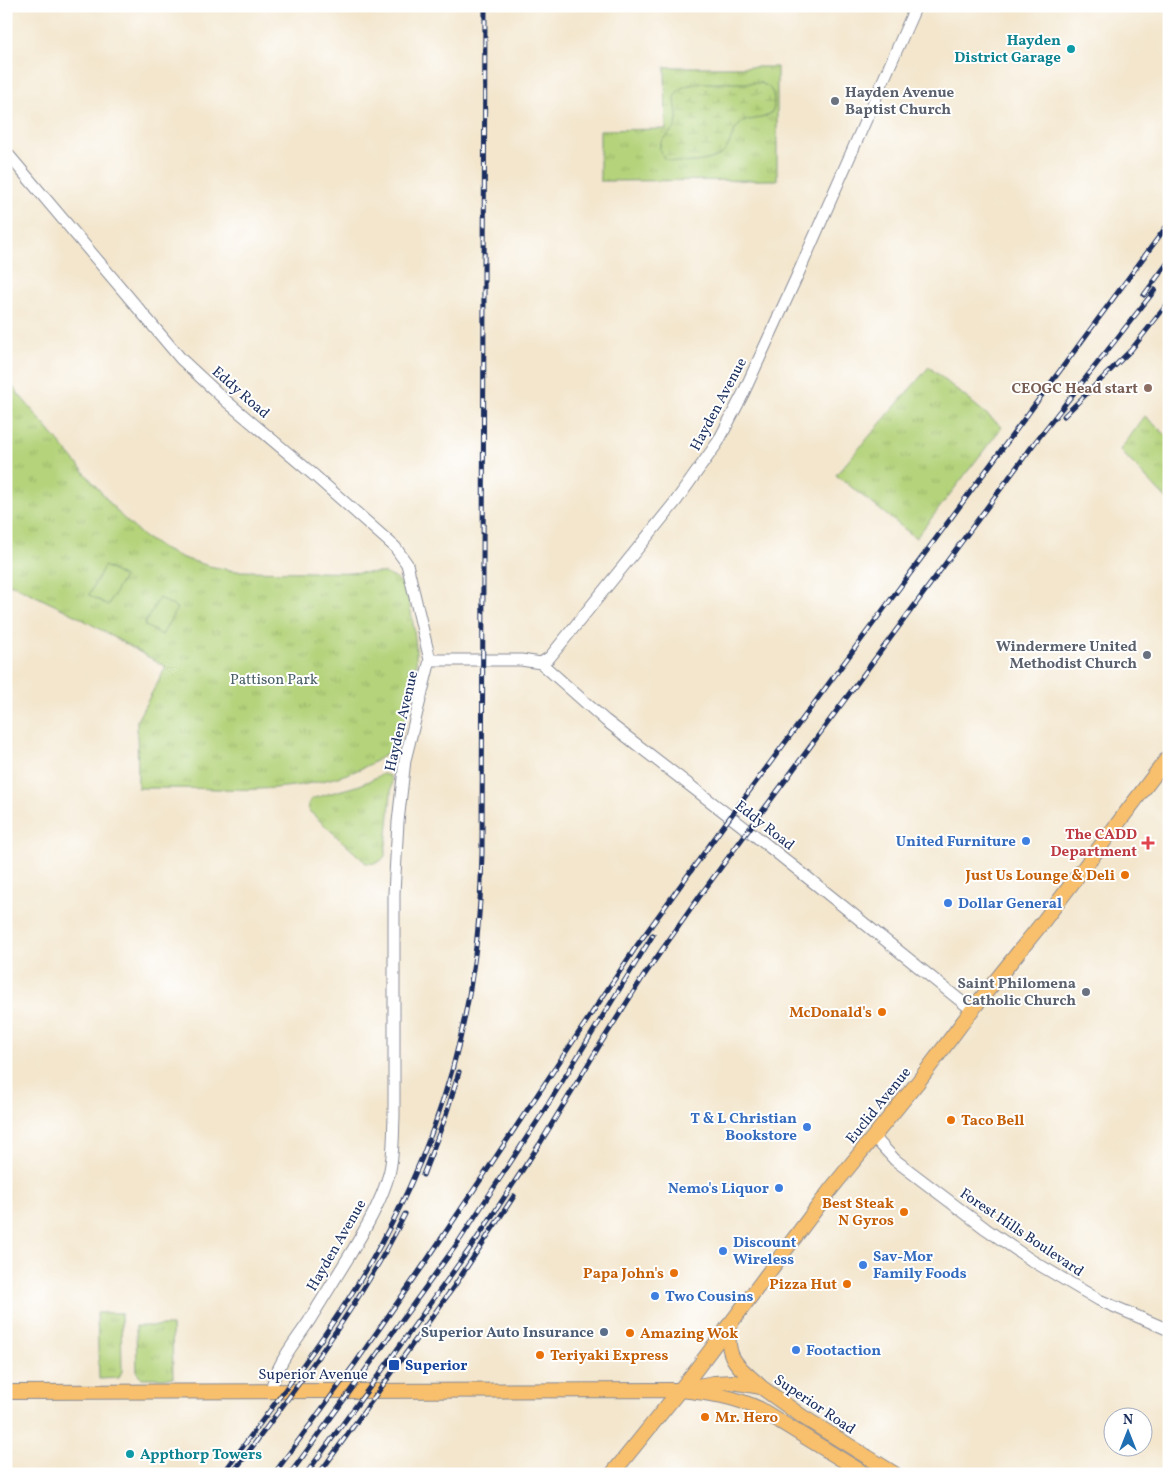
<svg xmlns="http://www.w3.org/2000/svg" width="1175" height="1480" font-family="Vollkorn,serif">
	<defs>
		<pattern id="grass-tufts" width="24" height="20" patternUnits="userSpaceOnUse" patternTransform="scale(1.25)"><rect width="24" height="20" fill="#b4d37a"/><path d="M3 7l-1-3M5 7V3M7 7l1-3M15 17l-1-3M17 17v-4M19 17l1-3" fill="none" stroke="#9ab56c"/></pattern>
		<pattern id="wetland-marsh" width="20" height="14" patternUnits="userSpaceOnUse" patternTransform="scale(1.25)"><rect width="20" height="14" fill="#b4d37a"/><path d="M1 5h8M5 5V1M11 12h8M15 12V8" fill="none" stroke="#9ab56c"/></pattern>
	</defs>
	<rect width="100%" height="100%" fill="#fff"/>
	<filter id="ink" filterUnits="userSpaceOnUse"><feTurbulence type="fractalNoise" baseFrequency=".02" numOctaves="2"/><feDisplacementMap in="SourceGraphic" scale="10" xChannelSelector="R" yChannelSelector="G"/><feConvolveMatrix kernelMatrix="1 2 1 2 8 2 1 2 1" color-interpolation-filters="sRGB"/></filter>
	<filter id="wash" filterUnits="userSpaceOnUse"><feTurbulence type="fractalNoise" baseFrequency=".0096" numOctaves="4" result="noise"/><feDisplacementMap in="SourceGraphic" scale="20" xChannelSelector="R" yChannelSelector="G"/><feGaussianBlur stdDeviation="1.12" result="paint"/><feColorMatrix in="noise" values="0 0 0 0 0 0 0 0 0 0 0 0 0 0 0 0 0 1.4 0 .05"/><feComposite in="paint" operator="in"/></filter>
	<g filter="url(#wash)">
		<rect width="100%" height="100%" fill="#f3e6cd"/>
		<g fill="url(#grass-tufts)" stroke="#68816c">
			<polygon points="665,67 777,67 777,180 600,181 600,130 666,129"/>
			<polygon points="929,367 1002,427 916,538 836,475"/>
			<path d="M6,379L121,516L144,537L167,551L183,558L209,566L235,571L384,573C394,577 400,580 406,589C417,636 422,672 406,719C404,726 402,735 398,741C372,777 302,787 259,789C246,790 231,789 218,789C191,788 165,788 138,788L137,720L166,667L75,615L13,585L6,584Z"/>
			<polygon points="1145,416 1169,438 1169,502 1120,450"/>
			<path d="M383,774L390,776L392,782L385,856C380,863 375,864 366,863L308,810V804L311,799L314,798L360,785Z"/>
			<polygon points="97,1313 121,1313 122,1371 119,1378 99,1379"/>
			<polygon points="136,1326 172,1326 173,1378 142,1378 137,1373"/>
		</g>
		<path fill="url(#wetland-marsh)" stroke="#68816c" d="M696,83H760C770,86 774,91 774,102C774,106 774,110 771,113C763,121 747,117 739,125C732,132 731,144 724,152C717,162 676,166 666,159C664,158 662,155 661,153C655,139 672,136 676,125C682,106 661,91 696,83Z"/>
		<g fill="#b4d37a" stroke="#68816c">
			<polygon points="104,566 124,577 108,605 89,595"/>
			<polygon points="159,598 177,608 162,635 144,625"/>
		</g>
	</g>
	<g filter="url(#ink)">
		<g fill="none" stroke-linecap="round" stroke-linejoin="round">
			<defs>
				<g id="minor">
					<polyline points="6,152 181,359 225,400 315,476 395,547 407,564 430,660"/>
					<polyline points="541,663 605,720 767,845 972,1010"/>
					<polyline points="874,1137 895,1160 986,1229 1031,1260 1099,1300 1169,1330"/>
					<path d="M271,1391C276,1364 294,1344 309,1321C323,1298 337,1276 351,1253C366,1228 381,1202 389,1174C394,1155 393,1135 394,1117V893L398,822L405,760L430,660H521L541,663L550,657L676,501L718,442L743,394L798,274L916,6"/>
				</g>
				<g id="major">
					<path d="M728,1326C729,1334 728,1343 730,1350C733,1365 750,1376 760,1386"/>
					<polyline points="692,1387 714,1383 733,1382 761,1387 803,1417 895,1474"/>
					<path d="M6,1392L679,1390C709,1393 733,1396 760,1409L865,1474"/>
					<polyline points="612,1474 692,1375 831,1189 918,1082 972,1010 1042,923 1169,756"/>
				</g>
			</defs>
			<use href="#minor" stroke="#878a96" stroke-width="13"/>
			<use href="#major" stroke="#878a96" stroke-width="16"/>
			<use href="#minor" stroke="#fff" stroke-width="11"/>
			<use href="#major" stroke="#f8bf6c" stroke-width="14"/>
			<defs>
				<g id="rail">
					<polyline points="1144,295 1169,261"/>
					<polyline points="1064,416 1131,350 1169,302"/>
					<polyline points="423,1175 445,1118 459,1072"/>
					<path d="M223,1474C277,1399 337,1325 381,1244C427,1159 460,1065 473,969C479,930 481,892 482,853L485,6"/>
					<path d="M232,1474C294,1390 359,1308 405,1214"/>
					<polyline points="274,1474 354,1365 425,1263 638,944 722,828 1169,223"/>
					<polyline points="290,1474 457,1244 542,1114 653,935"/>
					<polyline points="306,1474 386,1365 476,1240 539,1145 601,1043 643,977 702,893 1036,441 1155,290"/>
					<polyline points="319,1474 455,1285 514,1196"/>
				</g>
			</defs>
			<use href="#rail" stroke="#1b2f5e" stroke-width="5"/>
			<use href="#rail" stroke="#fff" stroke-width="3" stroke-dasharray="9" stroke-linecap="butt"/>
		</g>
	</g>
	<g fill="#0f9aa8" stroke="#fff" stroke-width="2">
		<circle cx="1071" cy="49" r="5"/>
		<circle cx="130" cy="1454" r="5"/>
	</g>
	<g fill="#6b7280" stroke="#fff" stroke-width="2">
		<circle cx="835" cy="101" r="5"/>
		<circle cx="1147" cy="655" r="5"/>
		<circle cx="1086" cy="992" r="5"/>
	</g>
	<circle fill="#8d6e63" stroke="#fff" stroke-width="2" cx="1148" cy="388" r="5"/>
	<g fill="#3f7fe0" stroke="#fff" stroke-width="2">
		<circle cx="1026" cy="841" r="5"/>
		<circle cx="948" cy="903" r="5"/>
		<circle cx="807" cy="1127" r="5"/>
		<circle cx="779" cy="1188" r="5"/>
		<circle cx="723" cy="1251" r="5"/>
		<circle cx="863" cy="1265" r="5"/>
		<circle cx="655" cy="1296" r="5"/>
		<circle cx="796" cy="1350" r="5"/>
	</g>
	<path fill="#e0444e" stroke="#fff" stroke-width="2" d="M1145.5 835.5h5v5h5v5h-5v5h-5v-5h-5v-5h5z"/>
	<g fill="#e8710a" stroke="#fff" stroke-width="2">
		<circle cx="1125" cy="875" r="5"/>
		<circle cx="882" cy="1012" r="5"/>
		<circle cx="951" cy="1120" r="5"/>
		<circle cx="904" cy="1212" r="5"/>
		<circle cx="674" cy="1273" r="5"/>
		<circle cx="847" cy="1284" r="5"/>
		<circle cx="630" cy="1333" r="5"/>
		<circle cx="540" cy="1355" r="5"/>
		<circle cx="705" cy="1417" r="5"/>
	</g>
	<circle fill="#5c6f8a" stroke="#fff" stroke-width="2" cx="604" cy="1332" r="5"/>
	<rect fill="#1a4fb4" stroke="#fff" stroke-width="2" x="388" y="1359" width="12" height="12" rx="2.5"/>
	<g text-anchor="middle" stroke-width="4" stroke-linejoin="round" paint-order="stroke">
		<g font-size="15" font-weight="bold" fill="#0d838f" stroke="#fff" text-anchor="end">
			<text x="1061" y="45">Hayden<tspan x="1061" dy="17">District Garage</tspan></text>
			<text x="140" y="1459" text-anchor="start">Appthorp Towers</text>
		</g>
		<g font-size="15" font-weight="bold" fill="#5b616d" stroke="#fff" text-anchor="end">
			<text x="845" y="97" text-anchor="start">Hayden Avenue<tspan x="845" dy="17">Baptist Church</tspan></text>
			<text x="1137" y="651">Windermere United<tspan x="1137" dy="17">Methodist Church</tspan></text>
			<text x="1076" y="988">Saint Philomena<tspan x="1076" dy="17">Catholic Church</tspan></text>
		</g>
		<g font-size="15" font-weight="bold" fill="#785e54" stroke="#fff" text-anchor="end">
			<text x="1138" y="393">CEOGC Head start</text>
		</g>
		<g font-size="15" fill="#1b2f5e" stroke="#fff">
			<text transform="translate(241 392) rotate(41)" y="5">Eddy Road</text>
			<text transform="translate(718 404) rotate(-62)" y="5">Hayden Avenue</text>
			<text transform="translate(401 721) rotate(-77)" y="5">Hayden Avenue</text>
			<text transform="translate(765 825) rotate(38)" y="5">Eddy Road</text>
			<text transform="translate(878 1105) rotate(-51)" y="5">Euclid Avenue</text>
			<text transform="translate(1022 1232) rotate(34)" y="5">Forest Hills Boulevard</text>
			<text transform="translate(336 1245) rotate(-60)" y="5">Hayden Avenue</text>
			<text x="313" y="1379">Superior Avenue</text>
			<text transform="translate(815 1404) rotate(34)" y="5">Superior Road</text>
		</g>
		<g font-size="15" fill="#496066" stroke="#fff">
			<text x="274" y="684">Pattison Park</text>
		</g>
		<g font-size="15" font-weight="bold" fill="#be3a42" stroke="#fff" text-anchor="end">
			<text x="1137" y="839">The CADD<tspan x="1137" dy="17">Department</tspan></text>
		</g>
		<g font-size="15" font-weight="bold" fill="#366cbe" stroke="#fff" text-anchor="start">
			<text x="1016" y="846" text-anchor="end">United Furniture</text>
			<text x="958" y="908">Dollar General</text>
			<text x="797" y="1123" text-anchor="end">T &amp; L Christian<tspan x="797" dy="17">Bookstore</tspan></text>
			<text x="769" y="1193" text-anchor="end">Nemo's Liquor</text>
			<text x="733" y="1247">Discount<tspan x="733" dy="17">Wireless</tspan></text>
			<text x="873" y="1261">Sav-Mor<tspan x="873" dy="17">Family Foods</tspan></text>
			<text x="665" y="1301">Two Cousins</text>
			<text x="806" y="1355">Footaction</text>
		</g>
		<g font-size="15" font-weight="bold" fill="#c56008" stroke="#fff" text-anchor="end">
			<text x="1115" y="880">Just Us Lounge &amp; Deli</text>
			<text x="872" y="1017">McDonald's</text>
			<text x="961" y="1125" text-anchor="start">Taco Bell</text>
			<text x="894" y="1208">Best Steak<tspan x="894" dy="17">N Gyros</tspan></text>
			<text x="664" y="1278">Papa John's</text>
			<text x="837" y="1289">Pizza Hut</text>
			<text x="640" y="1338" text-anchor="start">Amazing Wok</text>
			<text x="550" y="1360" text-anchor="start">Teriyaki Express</text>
			<text x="715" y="1422" text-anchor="start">Mr. Hero</text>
		</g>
		<g font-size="15" font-weight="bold" fill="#4e5e75" stroke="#fff" text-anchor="end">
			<text x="594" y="1337">Superior Auto Insurance</text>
		</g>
		<g font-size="15" font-weight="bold" fill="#164399" stroke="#fff" text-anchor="start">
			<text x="405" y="1370">Superior</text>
		</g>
	</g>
	<rect width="1175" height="1480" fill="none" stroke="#fff" stroke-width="25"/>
	<g transform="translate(1128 1432)"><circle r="24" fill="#ffffff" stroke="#a4acbf"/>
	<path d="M0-4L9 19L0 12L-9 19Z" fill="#1f6fb2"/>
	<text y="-8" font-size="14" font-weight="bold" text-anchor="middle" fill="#1b2f5e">N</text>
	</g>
</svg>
